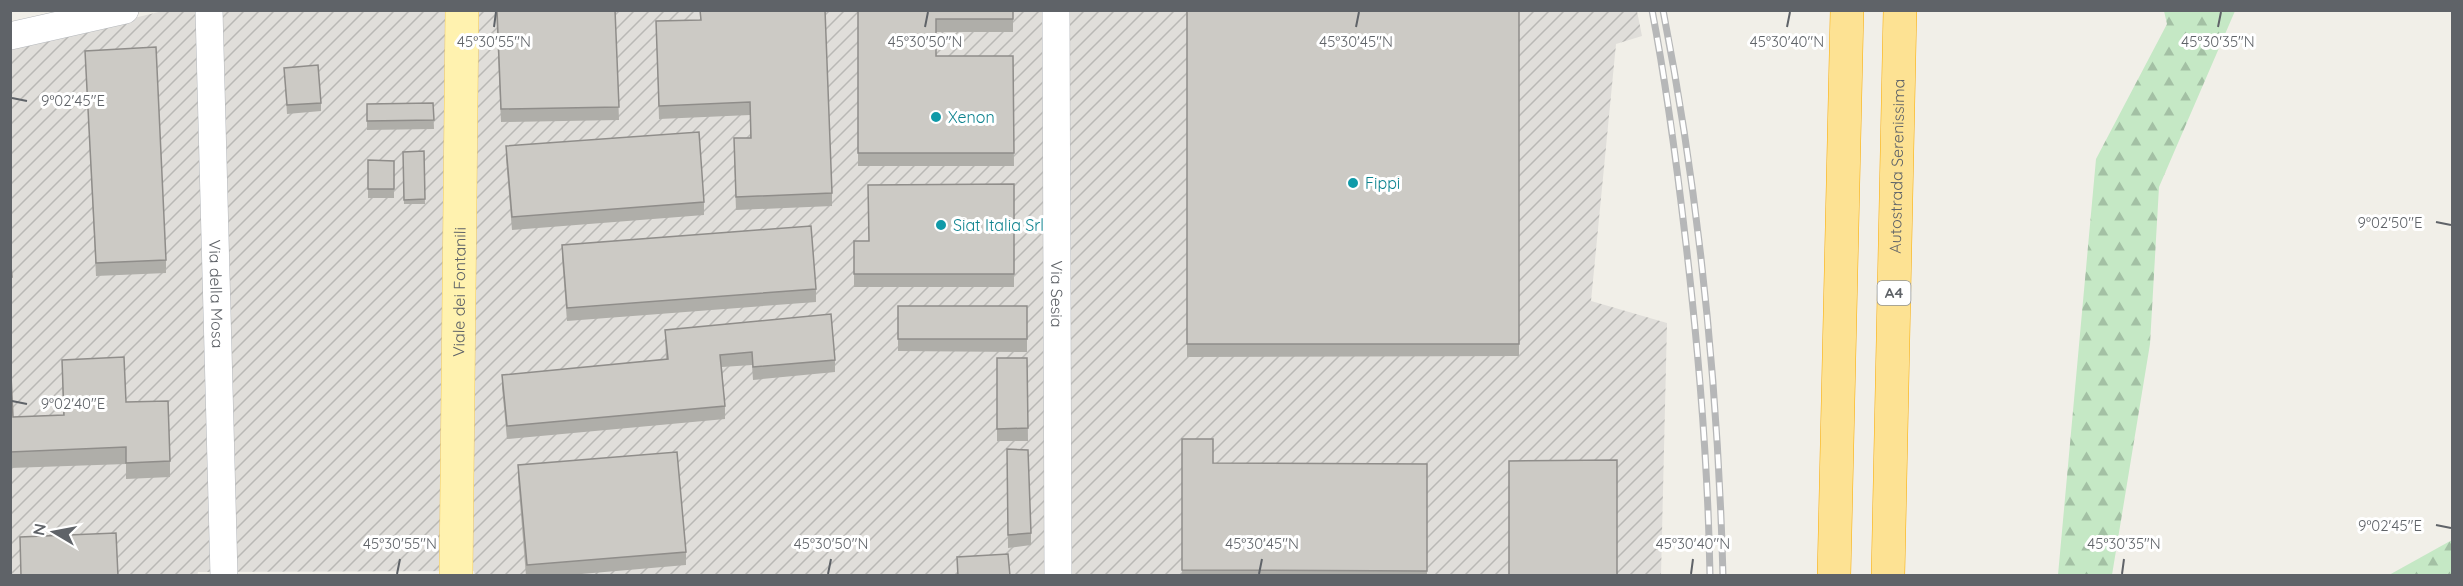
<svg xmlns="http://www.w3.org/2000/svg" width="2463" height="586" font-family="Quicksand,sans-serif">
	<defs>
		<pattern id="industrial-furrows" width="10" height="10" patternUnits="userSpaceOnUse" patternTransform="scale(1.5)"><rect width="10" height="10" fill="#e0deda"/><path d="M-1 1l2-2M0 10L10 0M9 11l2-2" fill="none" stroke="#b9b8b5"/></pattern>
		<pattern id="forest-firs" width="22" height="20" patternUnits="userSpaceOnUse" patternTransform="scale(1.5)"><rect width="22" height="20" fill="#c5e8c5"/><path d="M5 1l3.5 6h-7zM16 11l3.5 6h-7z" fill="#a3c0a4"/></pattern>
	</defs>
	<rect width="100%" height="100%" fill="#f1efe8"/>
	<polygon fill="url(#industrial-furrows)" points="167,10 1637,11 1642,36 1616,44 1591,301 1667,323 1661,575 475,576 474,571 198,572 197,576 11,575 10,48"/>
	<g fill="url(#forest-firs)">
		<polygon points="2164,11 2235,11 2159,187 2150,344 2112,575 2058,575 2096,159 2167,24"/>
		<polygon points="2452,540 2452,575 2389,575"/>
	</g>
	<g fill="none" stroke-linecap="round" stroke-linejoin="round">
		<defs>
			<g id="minor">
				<path id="s1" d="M209,10L224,576"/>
				<path id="s2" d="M1056,10L1058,576"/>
				<polyline points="10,36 125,10"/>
			</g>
			<g id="major">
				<path id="s3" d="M456,576L462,10"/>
			</g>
			<g id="highway">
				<polyline points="1834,576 1847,10"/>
				<path id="s4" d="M1888,576L1900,10"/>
			</g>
		</defs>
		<use href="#minor" stroke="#b5b8bc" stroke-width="28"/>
		<use href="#major" stroke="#f2c960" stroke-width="34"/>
		<use href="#highway" stroke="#f9ab00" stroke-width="34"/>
		<use href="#minor" stroke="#fff" stroke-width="27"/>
		<use href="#major" stroke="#fff2af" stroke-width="33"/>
		<use href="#highway" stroke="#fde293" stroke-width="33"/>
		<defs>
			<g id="rail">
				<path d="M1652,10C1667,88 1677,166 1686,244C1699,355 1708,465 1710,576"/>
				<path d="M1663,10C1699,195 1718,388 1723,576"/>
			</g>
		</defs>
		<use href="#rail" stroke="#b6b7b8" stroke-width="7"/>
		<use href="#rail" stroke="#fff" stroke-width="4.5" stroke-dasharray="14" stroke-linecap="butt"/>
	</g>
	<g fill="#afaea9">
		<polygon points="496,10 615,10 619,120 501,122"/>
		<polygon points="700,10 832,193 832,206 736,210 734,151 750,138 750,115 659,119 656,21 700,20"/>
		<polygon points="858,10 1013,10 1013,32 936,32 936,56 1013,56 1014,166 858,166"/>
		<polygon points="1187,10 1519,10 1519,356 1187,357"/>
		<polygon points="85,51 166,260 166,273 96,276"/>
		<polygon points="284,68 321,103 321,111 287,114"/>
		<polygon points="433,103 434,129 367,130 367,104"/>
		<polygon points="506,146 704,202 704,215 512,230 506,159"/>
		<polygon points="424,151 425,204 404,204 403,152"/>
		<polygon points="368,160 394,161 394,198 368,198"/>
		<polygon points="1014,184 1014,287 854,287 854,241 869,241"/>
		<polygon points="562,245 816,289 816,302 567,321 562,258"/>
		<polygon points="10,255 12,277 12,289 10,289"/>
		<polygon points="898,306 1027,306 1027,352 898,351"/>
		<polygon points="665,330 835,360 835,372 753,380 752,365 722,367 725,406 725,419 507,439 502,388 502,375 666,360"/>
		<polygon points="10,355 13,417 63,415 62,360 126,402 170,461 170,477 126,479 126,464 10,468"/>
		<polygon points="997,358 1027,358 1028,441 997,441"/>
		<polygon points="1182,439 1213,463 1427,464 1427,576 1182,576"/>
		<polygon points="1007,449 1031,533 1031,545 1008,548"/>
		<polygon points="518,465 686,552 686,565 558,576 526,576 518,478"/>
	</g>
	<g fill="#cccac5" stroke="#8f8d8a" stroke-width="1.5">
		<polygon points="497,10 615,10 619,107 501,109"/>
		<polygon points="700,10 825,10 832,193 736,197 734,138 751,138 750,102 659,106 656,21 701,20"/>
		<polygon points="858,10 1013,10 1013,19 936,19 936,56 1013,56 1014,153 858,153"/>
		<rect x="1187" y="10" width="332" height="334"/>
		<polygon points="156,47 166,260 96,263 85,51"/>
		<polygon points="318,65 321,103 287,105 284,68"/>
		<polygon points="433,103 434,120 367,121 367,104"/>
		<polygon points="699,132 704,202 512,217 506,146"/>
		<polygon points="424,151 425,199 404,200 403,152"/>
		<polygon points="368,160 394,161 394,189 368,189"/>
		<polygon points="1014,184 1014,274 854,274 854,241 869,241 868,185"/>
		<polygon points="811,226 816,289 567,308 562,245"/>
		<polygon points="10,255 12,277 10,277"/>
		<rect x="898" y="306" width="129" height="33"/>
		<polygon points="831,314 835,360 753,367 752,352 720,355 725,406 507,426 502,375 668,359 665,330"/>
		<polygon points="10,355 13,417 64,415 62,360 124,357 126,402 168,401 170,461 126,463 126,447 10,452"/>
		<polygon points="997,358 1027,358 1028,428 997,429"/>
		<polygon points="1182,439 1213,439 1213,463 1427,464 1427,571 1182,570"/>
		<polygon points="1007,449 1028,450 1031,533 1008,535"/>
		<polygon points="677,452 686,552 527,565 518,465"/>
		<polygon points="1617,460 1617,576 1509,576 1509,461"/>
		<polygon points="116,533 118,576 21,576 20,537"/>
		<polygon points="1008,554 1010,576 958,576 957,557"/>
	</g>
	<path fill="none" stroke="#5f6368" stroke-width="2" d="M494,27L496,12M925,27L928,12M1356,27L1359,12M1787,27L1790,12M2218,27L2221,12M12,98L27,101M2436,222L2451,225M12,401L27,404M2436,525L2451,528M397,574L400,559M828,574L831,559M1259,574L1262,559M1691,574L1693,559M2122,574L2124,559"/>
	<g fill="#0f9aa8" stroke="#fff" stroke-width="2">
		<circle cx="936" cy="117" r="6"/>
		<circle cx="1353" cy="183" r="6"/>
		<circle cx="941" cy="225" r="6"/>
	</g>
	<g text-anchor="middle" stroke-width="6" stroke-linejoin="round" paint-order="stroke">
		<rect fill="#fff" stroke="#8f9295" stroke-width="1.5" x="1877.5" y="281" width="33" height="24" rx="4.5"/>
		<g font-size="15" font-weight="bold" fill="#5f6368">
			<text x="1894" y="298">A4</text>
		</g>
		<g font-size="16" fill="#0d838f" stroke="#fff" text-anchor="start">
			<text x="948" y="123">Xenon</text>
			<text x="1365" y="189">Fippi</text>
			<text x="953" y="231">Siat Italia Srl</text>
		</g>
		<g font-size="16" fill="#5f6368" stroke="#fff">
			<text dy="6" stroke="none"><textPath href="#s4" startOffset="410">Autostrada Serenissima</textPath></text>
			<text dy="6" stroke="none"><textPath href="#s1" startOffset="284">Via della Mosa</textPath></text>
			<text dy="6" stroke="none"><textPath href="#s3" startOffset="284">Viale dei Fontanili</textPath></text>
			<text dy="6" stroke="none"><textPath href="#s2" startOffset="284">Via Sesia</textPath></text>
		</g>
	</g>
	<g font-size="15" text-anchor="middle" fill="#5f6368" stroke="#fff" stroke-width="6" stroke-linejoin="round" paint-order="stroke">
		<text x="494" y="47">45°30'55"N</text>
		<text x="925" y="47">45°30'50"N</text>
		<text x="1356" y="47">45°30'45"N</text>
		<text x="2218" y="47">45°30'35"N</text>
		<text x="1787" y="47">45°30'40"N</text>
		<text x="73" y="106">9°02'45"E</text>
		<text x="2390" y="228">9°02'50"E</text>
		<text x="73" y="409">9°02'40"E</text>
		<text x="2390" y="531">9°02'45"E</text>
		<text x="1693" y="549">45°30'40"N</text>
		<text x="400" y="549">45°30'55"N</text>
		<text x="831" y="549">45°30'50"N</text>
		<text x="1262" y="549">45°30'45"N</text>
		<text x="2124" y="549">45°30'35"N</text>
	</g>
	<rect width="2463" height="586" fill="none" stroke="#5f6368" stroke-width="24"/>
	<g transform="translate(54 532) rotate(280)" stroke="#ffffff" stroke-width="4.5" paint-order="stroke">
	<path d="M0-4.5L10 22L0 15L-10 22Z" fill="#5f6368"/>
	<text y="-9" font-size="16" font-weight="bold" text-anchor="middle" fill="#5f6368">N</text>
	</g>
</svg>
